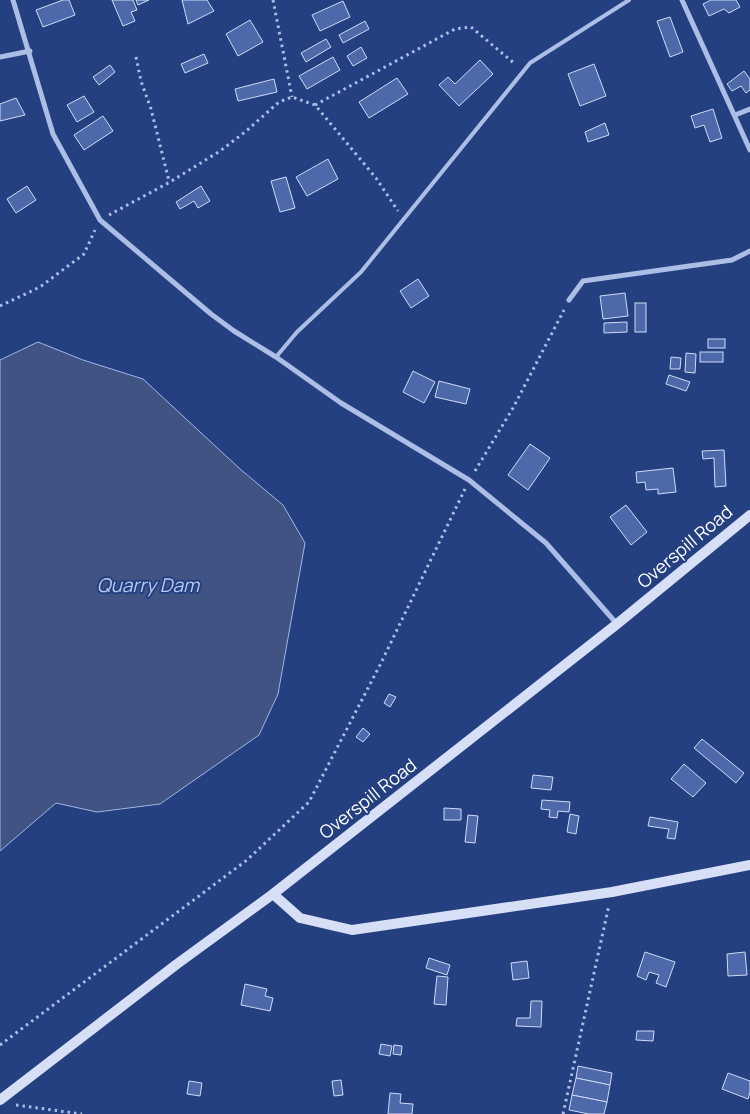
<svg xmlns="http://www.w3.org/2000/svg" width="750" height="1114" font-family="Manrope,sans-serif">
	<rect width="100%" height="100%" fill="#254081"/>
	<polygon fill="#405383" stroke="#a1b7e7" points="38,342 83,360 143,379 240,469 283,505 305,543 278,694 259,735 160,804 97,812 56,803 0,851 0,360"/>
	<g fill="#4d69a9" stroke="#d0dbf5">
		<polygon points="63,0 69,0 75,15 43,27 36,10"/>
		<polygon points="112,0 133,0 137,10 131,12 135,21 123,26"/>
		<polygon points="136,0 149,0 138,5"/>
		<polygon points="182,0 207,0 214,11 188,24"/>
		<polygon points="711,0 736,0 740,7 729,13 724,9 709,16 703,4"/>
		<polygon points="343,1 350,17 320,31 312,15"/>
		<polygon points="670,17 683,52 670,57 657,21"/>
		<polygon points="250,20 263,42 238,56 226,34"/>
		<polygon points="365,21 369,29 343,43 339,35"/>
		<polygon points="326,39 331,47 306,62 301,53"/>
		<polygon points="361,47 367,58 353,66 347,56"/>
		<polygon points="204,54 208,63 185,73 181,64"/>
		<polygon points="333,57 340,70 307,89 299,76"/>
		<polygon points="480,60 493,74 459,106 439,85 448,77 455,84"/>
		<polygon points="594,64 606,96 580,106 568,74"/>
		<polygon points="110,65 115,72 99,85 93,77"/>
		<polygon points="744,71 750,79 750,90 746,93 741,86 732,91 727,84"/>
		<polygon points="397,78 408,94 369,118 359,102"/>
		<polygon points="274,79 277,92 238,101 235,89"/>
		<polygon points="84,96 94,112 77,122 67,105"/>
		<polygon points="16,98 25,115 0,121 0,104"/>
		<polygon points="713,109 722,138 710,142 704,125 695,128 691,116"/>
		<polygon points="103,116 113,131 84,150 74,135"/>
		<polygon points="605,123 609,135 588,142 585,132"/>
		<polygon points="328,159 338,179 307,196 296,177"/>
		<polygon points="286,177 295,208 280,212 271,181"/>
		<polygon points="27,186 36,200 16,213 7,199"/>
		<polygon points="201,186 210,201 198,208 194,201 180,209 176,202"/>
		<polygon points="418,279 429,296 411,308 400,291"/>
		<polygon points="625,293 628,316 603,319 600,296"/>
		<rect x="635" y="303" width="11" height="29"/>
		<polygon points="627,322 627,332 604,333 604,323"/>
		<rect x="708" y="339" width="17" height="9"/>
		<rect x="700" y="352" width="23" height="10"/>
		<polygon points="686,353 696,354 695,373 685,372"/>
		<polygon points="671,357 681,358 680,369 670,369"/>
		<polygon points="413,371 435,382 424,403 403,392"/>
		<polygon points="669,375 690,382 686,391 666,384"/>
		<polygon points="439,381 470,389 466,404 435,397"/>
		<polygon points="530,444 550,458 528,490 508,475"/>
		<polygon points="724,450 726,486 715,487 714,458 703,459 702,451"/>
		<polygon points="673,468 676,492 658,494 658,489 646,490 645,482 637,483 636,472"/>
		<polygon points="626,505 647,532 631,545 610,517"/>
		<polygon points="389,694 396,697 390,707 384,703"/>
		<polygon points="363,728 370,734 363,742 356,737"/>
		<polygon points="702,739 744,773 736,783 694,748"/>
		<polygon points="684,764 706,783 693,797 671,779"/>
		<polygon points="533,775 553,777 551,790 531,788"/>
		<polygon points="542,800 570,802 569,812 558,811 557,818 549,817 550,810 541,809"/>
		<polygon points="444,808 461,809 461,820 444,820"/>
		<polygon points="570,814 579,816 576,834 567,832"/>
		<polygon points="468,815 478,816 475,843 465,842"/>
		<polygon points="650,817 678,822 675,839 667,838 669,829 648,826"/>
		<polygon points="645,952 675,962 666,987 656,983 659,975 649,972 646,980 637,976"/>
		<polygon points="745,952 747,975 728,976 727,954"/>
		<polygon points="429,958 450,965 447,975 426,968"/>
		<polygon points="527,961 529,978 513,980 511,963"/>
		<polygon points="437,976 448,977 446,1005 434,1004"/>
		<polygon points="245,984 267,989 265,996 273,998 270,1011 241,1005"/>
		<polygon points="531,1001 542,1001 541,1027 516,1026 517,1018 530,1018"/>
		<polygon points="637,1031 654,1031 653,1041 636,1040"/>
		<polygon points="381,1044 392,1046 390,1056 379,1054"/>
		<polygon points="394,1045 402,1046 401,1055 393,1054"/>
		<polygon points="578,1066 612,1073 610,1085 576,1078"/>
		<polygon points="728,1073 750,1081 750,1092 748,1099 722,1089"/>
		<polygon points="576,1078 610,1085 607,1102 572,1095"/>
		<polygon points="341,1080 343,1095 334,1096 332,1081"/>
		<polygon points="189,1081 202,1083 200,1096 187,1094"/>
		<polygon points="390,1093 401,1094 400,1103 413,1104 412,1114 388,1114"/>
		<polygon points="572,1095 607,1102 604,1114 589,1114 569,1110"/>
	</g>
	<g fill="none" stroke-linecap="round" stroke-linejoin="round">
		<g stroke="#acbee6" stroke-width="3" stroke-dasharray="2.5 4" stroke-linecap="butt">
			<polyline points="273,0 292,97"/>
			<polyline points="136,57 141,81 151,109 169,181"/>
			<polyline points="315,105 455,29 471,27 515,64"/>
			<polyline points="109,215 170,182 220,151 245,132 279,102 292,97 315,105 376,178 398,211"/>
			<polyline points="0,306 40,287 84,254 95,230"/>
			<polyline points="475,471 513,408 564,310"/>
			<polyline points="0,1045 247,860 309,802 381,663 465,489"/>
			<polyline points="16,1105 82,1114"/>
			<polyline points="563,1114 609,905"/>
		</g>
		<polyline stroke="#acbee6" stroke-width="4" points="276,357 297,332 361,272 530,63 629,0"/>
		<g stroke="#acbee6" stroke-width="5">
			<polyline points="13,0 53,134 100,220 211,314 234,331 276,357 341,403 469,480 546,543 617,624"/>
			<polyline points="682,0 750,150"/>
			<polyline points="0,57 30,51"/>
			<polyline points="735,115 750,109"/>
			<polyline points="569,300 583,281 732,260 750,251"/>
		</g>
		<g stroke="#d6dff6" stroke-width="10">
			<polyline points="273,894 300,918 352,930 612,892 750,865"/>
			<polyline points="0,1100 177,964 273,894 617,624 750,515"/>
		</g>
	</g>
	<g text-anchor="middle" stroke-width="4" stroke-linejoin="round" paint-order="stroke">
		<g font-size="18" fill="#fff" stroke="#254081">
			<text transform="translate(685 547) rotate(-40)" y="6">Overspill Road</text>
			<text transform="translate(368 799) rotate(-38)" y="6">Overspill Road</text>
		</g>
		<g font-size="19" font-style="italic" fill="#b8c9ee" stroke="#254081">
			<text x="148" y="592">Quarry Dam</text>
		</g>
	</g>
</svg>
